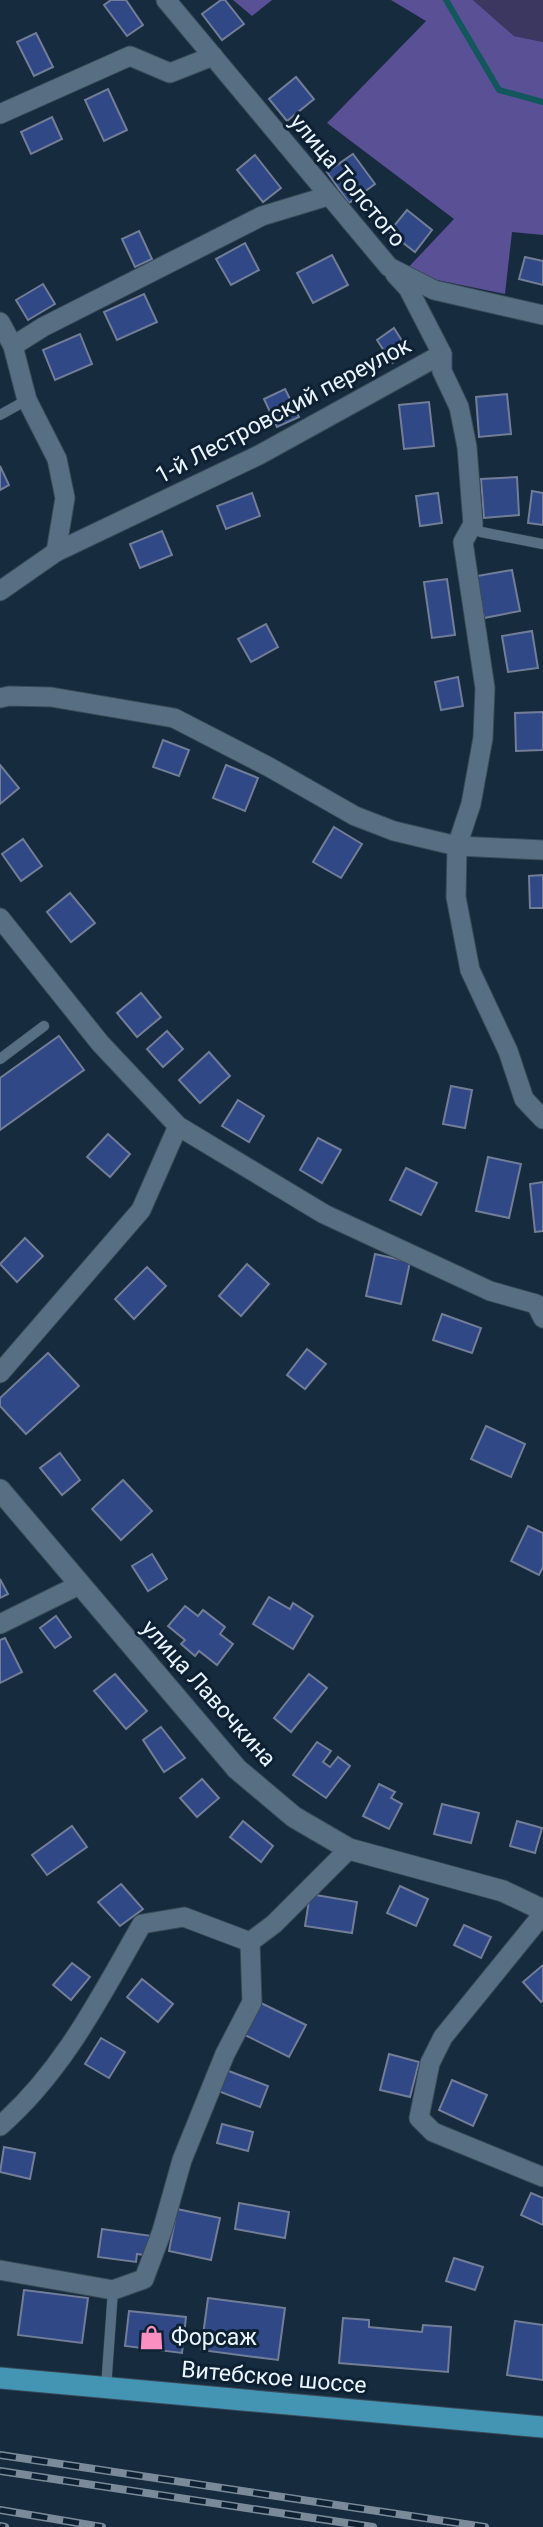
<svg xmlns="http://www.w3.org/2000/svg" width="543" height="2527" font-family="Roboto,sans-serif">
	<rect width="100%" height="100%" fill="#162b3d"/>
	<polygon fill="#3c3760" points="473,0 543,0 543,42 514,36"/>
	<g fill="#5a5095">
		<polygon points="233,0 272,0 252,16"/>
		<polygon points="391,0 473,0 514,36 543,42 543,235 512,232 505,294 403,273 454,219 327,123 426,21"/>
	</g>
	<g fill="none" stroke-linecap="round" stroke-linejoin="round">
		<polyline stroke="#11575c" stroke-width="6" points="446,0 499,90 543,102"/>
	</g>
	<g fill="#314887" stroke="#727d97" stroke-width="2">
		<polygon points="111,0 126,0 143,25 127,36 104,5"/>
		<polygon points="221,0 225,0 244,24 222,40 202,14"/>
		<polygon points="36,33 53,67 34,76 17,42"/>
		<polygon points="296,77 314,99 287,121 269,99"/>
		<polygon points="108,89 127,130 104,141 85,100"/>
		<polygon points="52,117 62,139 31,154 21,132"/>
		<polygon points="353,154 375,184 349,203 327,172"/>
		<polygon points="255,155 281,188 263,202 237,170"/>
		<polygon points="407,210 432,230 415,252 389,232"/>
		<polygon points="139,231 152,259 135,267 122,239"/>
		<polygon points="245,243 259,270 231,285 216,259"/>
		<polygon points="332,255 348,285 313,303 297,273"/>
		<polygon points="525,257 543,261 543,285 519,279"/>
		<polygon points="43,284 55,304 28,320 16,300"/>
		<polygon points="144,294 157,322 117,340 104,312"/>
		<polygon points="394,328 409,352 392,363 377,340"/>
		<polygon points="80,334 92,364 55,380 43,350"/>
		<polygon points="285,389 299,417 277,427 264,399"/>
		<polygon points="507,394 511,434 479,437 476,397"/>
		<polygon points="429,402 434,446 404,449 399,405"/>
		<polygon points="0,466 9,485 0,490"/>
		<polygon points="517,477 519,515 484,518 481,479"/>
		<polygon points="532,491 543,493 543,525 528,523"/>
		<polygon points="252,493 260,516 226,529 217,506"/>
		<polygon points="438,493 442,523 420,526 416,496"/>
		<polygon points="162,531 172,555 140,568 130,544"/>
		<polygon points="512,570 520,611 484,618 477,576"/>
		<polygon points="447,579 455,635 432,638 424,582"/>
		<polygon points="266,624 278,647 251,662 238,639"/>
		<polygon points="532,631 538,668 508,672 502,636"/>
		<polygon points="458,677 463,706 441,710 435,682"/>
		<polygon points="543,712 543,750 516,751 515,713"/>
		<polygon points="163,740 189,750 179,776 153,767"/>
		<polygon points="0,765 19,788 0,804"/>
		<polygon points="226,765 258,778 245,811 213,798"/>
		<polygon points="334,827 362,844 341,878 313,862"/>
		<polygon points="23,839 42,866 21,881 2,854"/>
		<polygon points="543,875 543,908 530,908 529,876"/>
		<polygon points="70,893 95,923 71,942 47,912"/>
		<polygon points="141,993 161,1017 137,1037 117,1013"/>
		<polygon points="167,1031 183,1049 163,1067 147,1049"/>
		<polygon points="59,1036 84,1070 0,1130 0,1078"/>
		<polygon points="209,1052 230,1076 200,1103 179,1080"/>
		<polygon points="451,1086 472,1090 465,1128 443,1124"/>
		<polygon points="238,1100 264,1116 249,1142 222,1126"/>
		<polygon points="108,1134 130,1154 110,1177 87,1157"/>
		<polygon points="318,1138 341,1150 322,1183 300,1170"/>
		<polygon points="488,1157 521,1164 509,1218 476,1211"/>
		<polygon points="406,1168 437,1183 421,1215 390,1200"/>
		<polygon points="543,1182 543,1231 535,1232 530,1184"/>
		<polygon points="25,1238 43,1256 17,1282 0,1264"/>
		<polygon points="375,1254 410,1262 401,1304 366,1296"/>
		<polygon points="247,1264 269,1284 241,1316 219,1296"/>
		<polygon points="147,1267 166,1286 134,1319 115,1299"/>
		<polygon points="442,1314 481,1328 472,1353 433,1340"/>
		<polygon points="307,1349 326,1364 305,1389 287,1375"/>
		<polygon points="48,1353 79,1386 26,1434 0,1406 0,1398"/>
		<polygon points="486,1426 525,1444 511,1477 471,1459"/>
		<polygon points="60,1453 80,1480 62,1495 40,1468"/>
		<polygon points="123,1480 152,1511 121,1540 92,1509"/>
		<polygon points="528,1526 543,1533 543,1567 539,1575 511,1561"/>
		<polygon points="152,1554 167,1579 148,1591 132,1566"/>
		<polygon points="0,1579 8,1594 0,1598"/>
		<polygon points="269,1597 290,1609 293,1603 313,1616 293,1649 253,1624"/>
		<polygon points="185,1606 198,1616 203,1610 225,1627 220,1634 233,1644 217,1665 199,1651 195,1656 181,1644 185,1640 168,1626"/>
		<polygon points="56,1616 71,1637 55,1648 40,1628"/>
		<polygon points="5,1638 22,1672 0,1683 0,1640"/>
		<polygon points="115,1674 147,1711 126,1729 94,1691"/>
		<polygon points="309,1674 327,1688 291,1732 274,1718"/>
		<polygon points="161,1727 185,1758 164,1772 143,1740"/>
		<polygon points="317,1742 331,1751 323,1762 330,1767 338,1757 350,1766 326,1798 293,1775"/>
		<polygon points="202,1779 219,1798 197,1817 180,1798"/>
		<polygon points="379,1784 395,1792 391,1798 402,1804 389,1829 363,1816"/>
		<polygon points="442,1804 479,1813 471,1843 434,1834"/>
		<polygon points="243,1821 273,1846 261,1862 230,1837"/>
		<polygon points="517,1821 542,1828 535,1853 510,1846"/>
		<polygon points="72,1826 87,1847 47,1875 32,1855"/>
		<polygon points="121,1884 143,1909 120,1926 98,1902"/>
		<polygon points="400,1886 428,1899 416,1926 387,1913"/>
		<polygon points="310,1894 357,1902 352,1933 305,1926"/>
		<polygon points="464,1925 491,1937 481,1958 454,1945"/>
		<polygon points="72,1963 90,1977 71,2000 53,1985"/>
		<polygon points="543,1965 543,2000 541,2002 523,1982"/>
		<polygon points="142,1979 173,2004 158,2022 127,1997"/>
		<polygon points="261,2003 306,2025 289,2057 245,2035"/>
		<polygon points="101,2038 125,2052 109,2078 85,2064"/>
		<polygon points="389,2054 419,2062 410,2097 380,2090"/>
		<polygon points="226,2070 268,2086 260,2107 218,2091"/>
		<polygon points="452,2080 487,2095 473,2126 439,2110"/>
		<polygon points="222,2124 253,2132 248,2151 217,2143"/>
		<polygon points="4,2147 35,2153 30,2179 0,2172"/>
		<polygon points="531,2193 543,2198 543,2225 521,2215"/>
		<polygon points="239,2203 289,2212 285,2238 235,2229"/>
		<polygon points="177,2209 220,2218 211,2260 169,2251"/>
		<polygon points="102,2229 152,2236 150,2256 137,2254 136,2262 98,2257"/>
		<polygon points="454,2258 483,2267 475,2290 446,2281"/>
		<polygon points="24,2290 88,2298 82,2343 18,2335"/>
		<polygon points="208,2298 285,2308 278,2360 201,2350"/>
		<polygon points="129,2311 186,2317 182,2353 125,2346"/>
		<polygon points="343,2318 369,2320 369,2327 422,2332 423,2325 451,2327 448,2372 339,2363"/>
		<polygon points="515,2321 543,2325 543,2380 507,2375"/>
	</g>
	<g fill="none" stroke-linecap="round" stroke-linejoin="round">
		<defs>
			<g id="service">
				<polyline points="0,415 27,400"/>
				<polyline points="473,524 481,532 543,544"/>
				<polyline points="0,1059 44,1026"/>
				<polyline points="106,2388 113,2290"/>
			</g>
			<g id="minor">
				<polyline points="166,0 389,267 434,290 543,315"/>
				<polyline points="0,114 130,56 170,73 213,56"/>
				<polyline points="395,274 408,288 442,354"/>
				<polyline points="0,322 13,346"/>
				<polyline points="56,552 65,498 57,459 27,400 13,346 43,327 262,216 328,196"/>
				<polyline points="0,591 56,552 259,455 442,354 442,371 459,407 467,447 473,524 463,542 485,688 483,738 471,804 457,846 456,897 470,970 508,1051 524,1099 543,1119"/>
				<polyline points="0,698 9,696 51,697 174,718 269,767 355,816 394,831 457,846 543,850"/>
				<polyline points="0,918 100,1043 178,1126 324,1214 490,1291 536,1304 543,1318"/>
				<polyline points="0,1373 141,1210 178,1126"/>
				<polyline points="0,1624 79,1585"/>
				<polyline points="543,1914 443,2037 430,2063 419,2118 433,2132 543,2177"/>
				<path d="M0,2126C64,2070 100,1997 142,1924L184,1917L250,1942L274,1924L349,1849"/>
				<polyline points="0,2270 113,2290 144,2279 162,2231 182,2160 225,2054 252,2002 250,1942"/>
			</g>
			<polyline id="secondary" points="0,1490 237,1769 294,1817 349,1849 503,1891 543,1910"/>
			<polyline id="primary" points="0,2378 543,2427"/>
		</defs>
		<use href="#service" stroke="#394958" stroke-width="11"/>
		<use href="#minor" stroke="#394958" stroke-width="21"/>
		<use href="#secondary" stroke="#394958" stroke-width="23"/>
		<use href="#primary" stroke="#394958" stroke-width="23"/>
		<use href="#service" stroke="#586f83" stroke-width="10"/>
		<use href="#minor" stroke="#586f83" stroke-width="19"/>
		<use href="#secondary" stroke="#586f83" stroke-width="21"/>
		<use href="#primary" stroke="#4494b3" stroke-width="21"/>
		<defs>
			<g id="rail">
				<polyline points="0,2455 485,2527"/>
				<polyline points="0,2471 373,2527"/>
				<polyline points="0,2510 102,2527"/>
				<polyline points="0,2526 5,2527"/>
			</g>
		</defs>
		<use href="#rail" stroke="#7a8a98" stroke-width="8"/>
		<use href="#rail" stroke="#0d2132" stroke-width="5" stroke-dasharray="16" stroke-linecap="butt"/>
	</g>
	<defs>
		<symbol id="shop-bare" viewBox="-9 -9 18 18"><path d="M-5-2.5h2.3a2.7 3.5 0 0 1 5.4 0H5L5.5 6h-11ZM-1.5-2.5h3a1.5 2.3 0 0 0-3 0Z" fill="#fc8fc2" stroke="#0d2132" stroke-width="2.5" paint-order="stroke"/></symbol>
	</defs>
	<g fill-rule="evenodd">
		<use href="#shop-bare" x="134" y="2320" width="35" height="35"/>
	</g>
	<g text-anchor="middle" stroke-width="6" stroke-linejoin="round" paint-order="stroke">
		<g font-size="23" fill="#eaf4fe" stroke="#0d2132">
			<text transform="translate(348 180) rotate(50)" y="8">улица Толстого</text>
			<text transform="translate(283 410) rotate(-28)" y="8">1-й Лестровский переулок</text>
			<text transform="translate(209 1693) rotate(48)" y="8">улица Лавочкина</text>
			<text transform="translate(274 2377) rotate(5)" y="8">Витебское шоссе</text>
		</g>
		<g font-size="23" fill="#eaf4fe" stroke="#0d2132" text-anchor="start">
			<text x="171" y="2345">Форсаж</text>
		</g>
	</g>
</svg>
